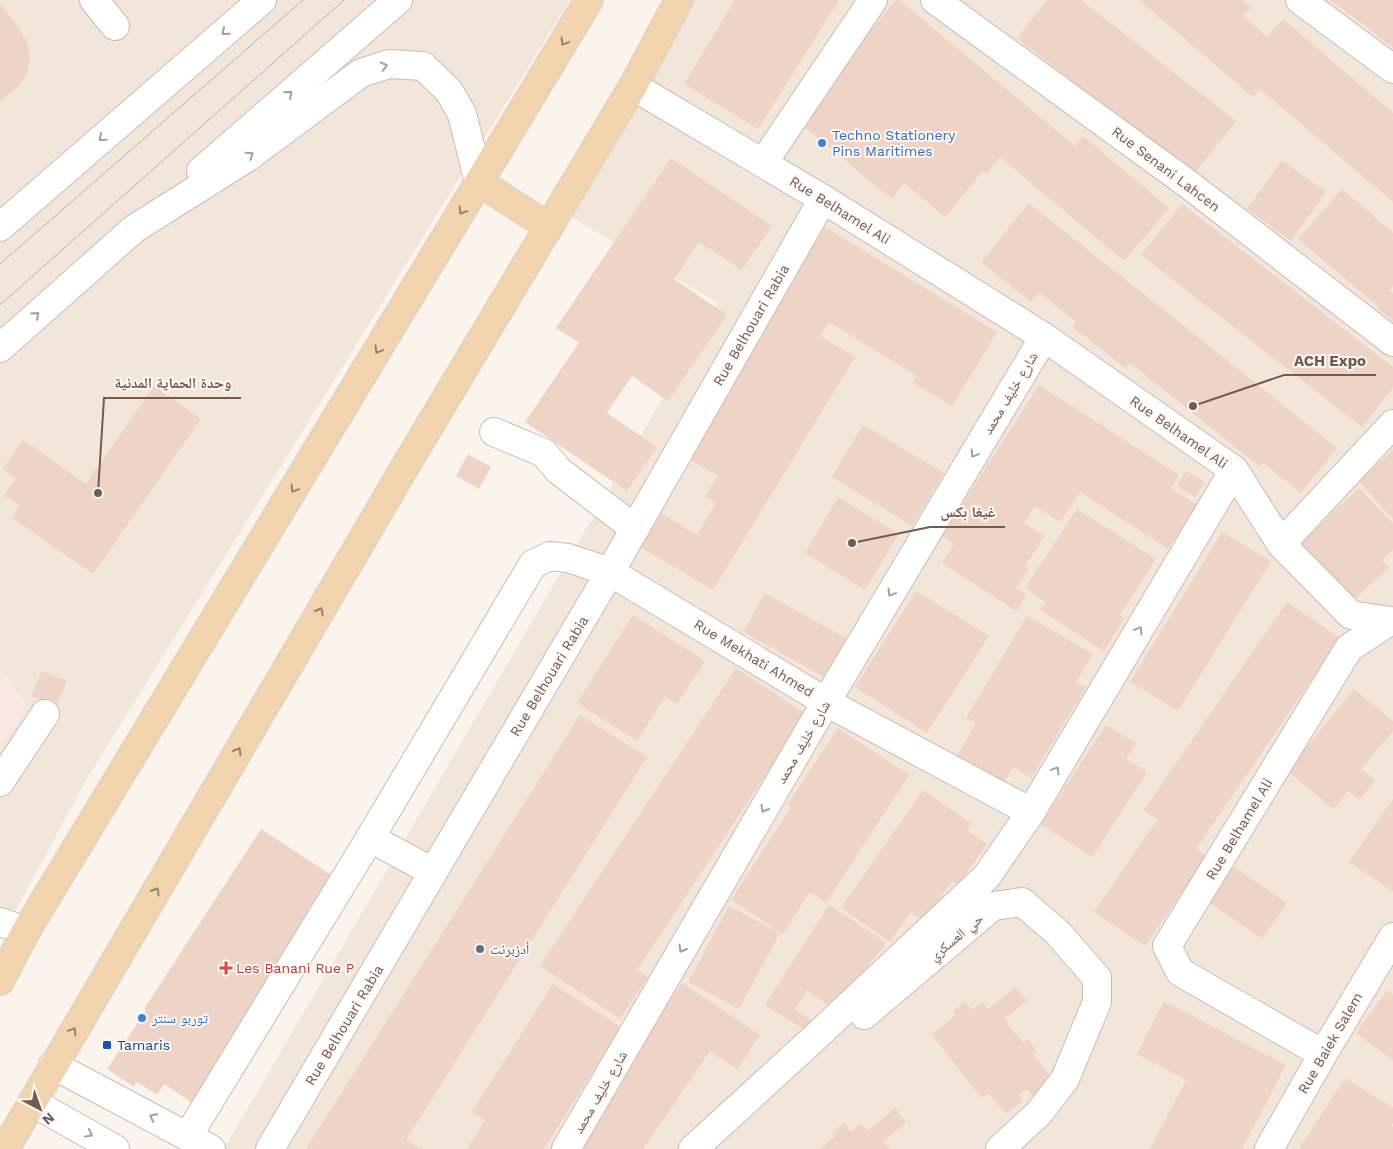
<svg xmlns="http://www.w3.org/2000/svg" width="1393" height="1149" font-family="'Work Sans','Noto Naskh Arabic',sans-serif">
	<rect width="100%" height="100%" fill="#fbf4ec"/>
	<g fill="#f2e6db">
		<polygon points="0,0 570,0 88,777 0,939"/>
		<polygon points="693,0 1393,0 1393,1149 224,1149 718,303 569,216"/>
	</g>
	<polygon fill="#f9e7e2" points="0,668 29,707 0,749"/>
	<g fill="#edd4c7">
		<polygon points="735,0 839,0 758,129 684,84"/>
		<polygon points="896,0 899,0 1075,146 1083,136 1169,208 1124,261 1000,157 987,174 983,171 945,217 904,183 892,199 796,120"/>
		<polygon points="1047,0 1081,0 1236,121 1193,175 1017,38"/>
		<polygon points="1139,0 1242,0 1251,7 1243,16 1267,37 1283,19 1393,113 1393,202 1260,89 1253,97"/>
		<polygon points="1330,0 1393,0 1393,48 1364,25"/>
		<polygon points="0,4 19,28 27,42 30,57 27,73 19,86 0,101"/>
		<polygon points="671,158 772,226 742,270 699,242 674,279 727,315 668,401 632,376 607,413 657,447 627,491 525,422 579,343 556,328"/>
		<polygon points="1282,160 1326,192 1291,241 1247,209"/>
		<polygon points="1342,189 1393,233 1393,286 1389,290 1393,294 1393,321 1378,309 1379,307 1298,239"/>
		<polygon points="1029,203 1337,448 1301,493 1263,463 1260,467 1130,363 1125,368 1073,327 1076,322 1039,292 1031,302 981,262"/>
		<polygon points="1182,204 1393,367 1393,388 1362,427 1141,255"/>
		<polygon points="825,227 997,332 952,406 912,382 917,376 829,322 820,336 855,357 713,590 640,547 661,513 697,535 716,503 705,496 718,476 685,457"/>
		<polygon points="1039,385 1179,475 1171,488 1197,505 1168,549 1080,492 1060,522 1035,506 1024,523 1045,536 1025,566 1029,569 1016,588 1027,594 1016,611 942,563 954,544 942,536"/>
		<polygon points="154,386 201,419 93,574 12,518 20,506 4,495 16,478 3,469 23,440 86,484"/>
		<polygon points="863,425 944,473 912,526 832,477"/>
		<polygon points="1393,450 1393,519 1359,481"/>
		<polygon points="468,454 491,467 479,489 456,476"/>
		<polygon points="1186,471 1205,482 1195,497 1177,486"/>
		<polygon points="1359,488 1393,523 1393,550 1382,560 1389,567 1350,604 1296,548"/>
		<polygon points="838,497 899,534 865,590 805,553"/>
		<polygon points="1077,509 1156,559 1120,615 1124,618 1104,651 1040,610 1045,602 1025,588"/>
		<polygon points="1222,532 1271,561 1178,711 1130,682"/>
		<polygon points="916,591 989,636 927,733 855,687"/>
		<polygon points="765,593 846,638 824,677 743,632"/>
		<polygon points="1287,602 1340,638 1196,849 1207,856 1145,946 1094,912 1157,820 1144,810"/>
		<polygon points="633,615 705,661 677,704 665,697 637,741 577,703"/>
		<polygon points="1027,616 1093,654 1076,682 1086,687 1031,778 1013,767 1003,783 957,756 976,723 966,718"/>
		<polygon points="736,668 806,714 637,970 648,977 620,1019 540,966"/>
		<polygon points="42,671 67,681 56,706 31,696"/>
		<polygon points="1354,689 1393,721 1393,731 1361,769 1375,780 1360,800 1348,791 1333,809 1287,771"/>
		<polygon points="580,715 647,757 406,1140 421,1149 306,1149"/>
		<polygon points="1106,725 1136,743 1126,759 1147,772 1092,857 1041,824"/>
		<polygon points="838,728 909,775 826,903 810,892 783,934 731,900 791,807 787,805"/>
		<polygon points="923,790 971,823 967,830 987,844 958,885 952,881 924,921 911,912 890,942 841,908"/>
		<polygon points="1393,799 1393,890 1392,891 1349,862"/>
		<polygon points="261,829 336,878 197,1106 164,1084 157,1095 137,1082 134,1087 107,1069 146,1010 144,1009"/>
		<polygon points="1232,865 1287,903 1262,939 1207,901"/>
		<polygon points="829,905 887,943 832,1008 807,990 795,1009 811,1020 805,1030 765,1005"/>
		<polygon points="729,906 780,933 739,1009 688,982"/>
		<polygon points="682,983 760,1035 737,1069 710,1051 643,1149 579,1149 587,1123"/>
		<polygon points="553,984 621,1027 544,1149 467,1149 485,1120 472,1112"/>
		<polygon points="1016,987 1027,1001 1004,1019 1023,1043 1028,1039 1037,1052 1033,1055 1054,1080 1033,1097 1027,1089 1019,1095 1023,1101 1006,1114 989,1093 982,1098 932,1035 955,1015 953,1011 965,1001 972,1010 982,1002 988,1009"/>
		<polygon points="1387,990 1393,995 1393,1060 1356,1033"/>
		<polygon points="1164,1001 1286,1065 1242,1149 1150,1149 1186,1080 1137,1054"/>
		<polygon points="1345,1078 1393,1108 1393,1123 1391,1126 1393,1127 1393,1149 1299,1149"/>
		<polygon points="895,1108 906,1123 883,1141 890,1149 820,1149 835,1137 832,1133 844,1123 851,1132 861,1124 867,1131"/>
	</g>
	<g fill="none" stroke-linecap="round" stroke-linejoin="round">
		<defs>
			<g id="minor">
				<polyline points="94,0 115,26"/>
				<polyline points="935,0 1188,184 1393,342"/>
				<polyline points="1300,0 1393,69"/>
				<polyline points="633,86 823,199 1044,337 1234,470 1281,544 1351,615 1390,621 1349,648 1167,946 1180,972 1323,1054"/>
				<polyline points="763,163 873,0"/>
				<polyline points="201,171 398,0"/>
				<polyline points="0,227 262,0"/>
				<polyline points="0,348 134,229 248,157 361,73 389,64 423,66 449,91 462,114 479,182"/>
				<polyline points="494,432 544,453 558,470 635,529"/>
				<polyline points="1281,544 1393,424"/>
				<polyline points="0,782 45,714"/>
				<polyline points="370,838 433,872"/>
				<polyline points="0,922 26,931"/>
				<polyline points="864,1015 993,906 1022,902 1058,933 1097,978 1097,1002 1065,1079 1039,1113 1000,1149"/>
				<polyline points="53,1065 211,1149"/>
				<polyline points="32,1102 115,1149"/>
				<polyline points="188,1136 370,838 533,564 550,556 568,558 610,572 826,702 1031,812"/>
				<polyline points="270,1149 610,572 823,199"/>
				<polyline points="566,1149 826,702 1044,337"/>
				<polyline points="693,1149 808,1044 987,876 1031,812 1234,470"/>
				<polyline points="1269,1149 1323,1054 1393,937"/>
			</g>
			<g id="major">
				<polyline points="479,182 549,227"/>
				<polyline points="0,981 26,931 589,0"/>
				<polyline points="5,1149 409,460 633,86 679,0"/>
			</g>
		</defs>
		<use href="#minor" stroke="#ccbcb3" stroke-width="30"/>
		<use href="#major" stroke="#d8d1ce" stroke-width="30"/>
		<use href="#minor" stroke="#fff" stroke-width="28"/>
		<use href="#major" stroke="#f1d3ad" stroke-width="28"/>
		<g stroke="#b7abc4" stroke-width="1">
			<polyline points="0,264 303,0"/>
			<polyline points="0,305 344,0"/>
		</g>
	</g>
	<defs><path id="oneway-chevron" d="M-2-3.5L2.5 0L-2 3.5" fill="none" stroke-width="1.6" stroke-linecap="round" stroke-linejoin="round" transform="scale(1.25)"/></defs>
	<g stroke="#ac9d97">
		<use href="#oneway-chevron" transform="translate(225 32) rotate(139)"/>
		<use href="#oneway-chevron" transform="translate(384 66) rotate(-15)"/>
		<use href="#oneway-chevron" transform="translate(289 94) rotate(-41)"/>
		<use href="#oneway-chevron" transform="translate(102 138) rotate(139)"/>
		<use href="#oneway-chevron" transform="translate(250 155) rotate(-35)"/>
		<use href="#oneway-chevron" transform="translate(36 315) rotate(-42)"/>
		<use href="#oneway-chevron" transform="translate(974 454) rotate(121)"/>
		<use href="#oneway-chevron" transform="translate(891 593) rotate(121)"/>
		<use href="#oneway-chevron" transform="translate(1139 630) rotate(-59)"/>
		<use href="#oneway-chevron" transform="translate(1056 770) rotate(-59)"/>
		<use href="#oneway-chevron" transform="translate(764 809) rotate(120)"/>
		<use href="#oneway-chevron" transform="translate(682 949) rotate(120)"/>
		<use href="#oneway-chevron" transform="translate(153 1117) rotate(-152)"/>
		<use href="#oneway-chevron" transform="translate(89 1134) rotate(29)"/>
	</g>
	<g stroke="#9a7f6d">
		<use href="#oneway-chevron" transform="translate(564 42) rotate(121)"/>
		<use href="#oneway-chevron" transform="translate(462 211) rotate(121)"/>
		<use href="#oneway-chevron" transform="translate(378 350) rotate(121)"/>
		<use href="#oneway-chevron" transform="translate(294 489) rotate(121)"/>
		<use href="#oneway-chevron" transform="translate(320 611) rotate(-60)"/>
		<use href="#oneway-chevron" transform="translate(238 751) rotate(-60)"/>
		<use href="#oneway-chevron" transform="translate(156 891) rotate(-60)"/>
		<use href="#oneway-chevron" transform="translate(73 1031) rotate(-59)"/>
	</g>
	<g fill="#3f7fe0" stroke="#fdf8f3" stroke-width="2">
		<circle cx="822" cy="143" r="5"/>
		<circle cx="142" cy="1018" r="5"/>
	</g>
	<circle fill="#5c6f8a" stroke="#fdf8f3" stroke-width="2" cx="480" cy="949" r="5"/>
	<path fill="#e0444e" stroke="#fdf8f3" stroke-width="2" d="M223.5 960.5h5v5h5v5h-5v5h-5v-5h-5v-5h5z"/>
	<rect fill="#1a4fb4" stroke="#fdf8f3" stroke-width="2" x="102" y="1040" width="10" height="10" rx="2.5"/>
	<g text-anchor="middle" stroke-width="4" stroke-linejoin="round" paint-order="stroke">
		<g font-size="14" fill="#366cbe" stroke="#fdf8f3" text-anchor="start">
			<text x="832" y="140">Techno Stationery<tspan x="832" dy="16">Pins Maritimes</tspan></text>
			<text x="152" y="1023">توربو سنتر</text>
		</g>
		<g font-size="14" fill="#745b51" stroke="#fdf8f3">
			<text transform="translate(1166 169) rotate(37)" y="5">Rue Senani Lahcen</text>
			<text transform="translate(840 210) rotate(32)" y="5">Rue Belhamel Ali</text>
			<text transform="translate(751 325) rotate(-60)" y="5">Rue Belhouari Rabia</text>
			<text transform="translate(1010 393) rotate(-59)" y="5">شارع خليف محمد</text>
			<text transform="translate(1179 432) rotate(35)" y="5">Rue Belhamel Ali</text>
			<text transform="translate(754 658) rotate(31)" y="5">Rue Mekhati Ahmed</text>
			<text transform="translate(549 676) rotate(-59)" y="5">Rue Belhouari Rabia</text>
			<text transform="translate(803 742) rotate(-60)" y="5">شارع خليف محمد</text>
			<text transform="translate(1239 829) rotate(-59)" y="5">Rue Belhamel Ali</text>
			<text transform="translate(956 937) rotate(-40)" y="5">حي العسكري</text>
			<text transform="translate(344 1025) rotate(-59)" y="5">Rue Belhouari Rabia</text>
			<text transform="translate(1330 1043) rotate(-60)" y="5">Rue Baiek Salem</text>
			<text transform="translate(600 1092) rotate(-60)" y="5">شارع خليف محمد</text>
		</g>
		<g font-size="14" fill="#4e5e75" stroke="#fdf8f3" text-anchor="start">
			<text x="490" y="954">أدزبرنت</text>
		</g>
		<g font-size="14" fill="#be3a42" stroke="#fdf8f3" text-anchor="start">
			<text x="236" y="973">Les Banani Rue P</text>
		</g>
		<g font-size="14" fill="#164399" stroke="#fdf8f3" text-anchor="start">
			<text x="117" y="1050">Tamaris</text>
		</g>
	</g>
	<path fill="none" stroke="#745b51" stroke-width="2" d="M1193 406L1284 375H1376M98 493L104 398H241M852 543L930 527H1005"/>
	<g fill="#745b51" stroke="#fdf8f3" stroke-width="2">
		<circle cx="1193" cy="406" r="5"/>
		<circle cx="98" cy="493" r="5"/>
		<circle cx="852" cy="543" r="5"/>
	</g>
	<g font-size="15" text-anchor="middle" font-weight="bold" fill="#745b51" stroke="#fdf8f3" stroke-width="4" stroke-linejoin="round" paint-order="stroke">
		<text x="1330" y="366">ACH Expo</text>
		<text x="173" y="388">وحدة الحماية المدنية</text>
		<text x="968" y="517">غيغا بكس</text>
	</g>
	<g transform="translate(40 1109) rotate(139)" stroke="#fdf8f3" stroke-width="4" paint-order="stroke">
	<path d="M0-4L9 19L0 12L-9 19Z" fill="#745b51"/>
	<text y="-8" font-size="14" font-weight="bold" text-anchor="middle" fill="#745b51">N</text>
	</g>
</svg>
